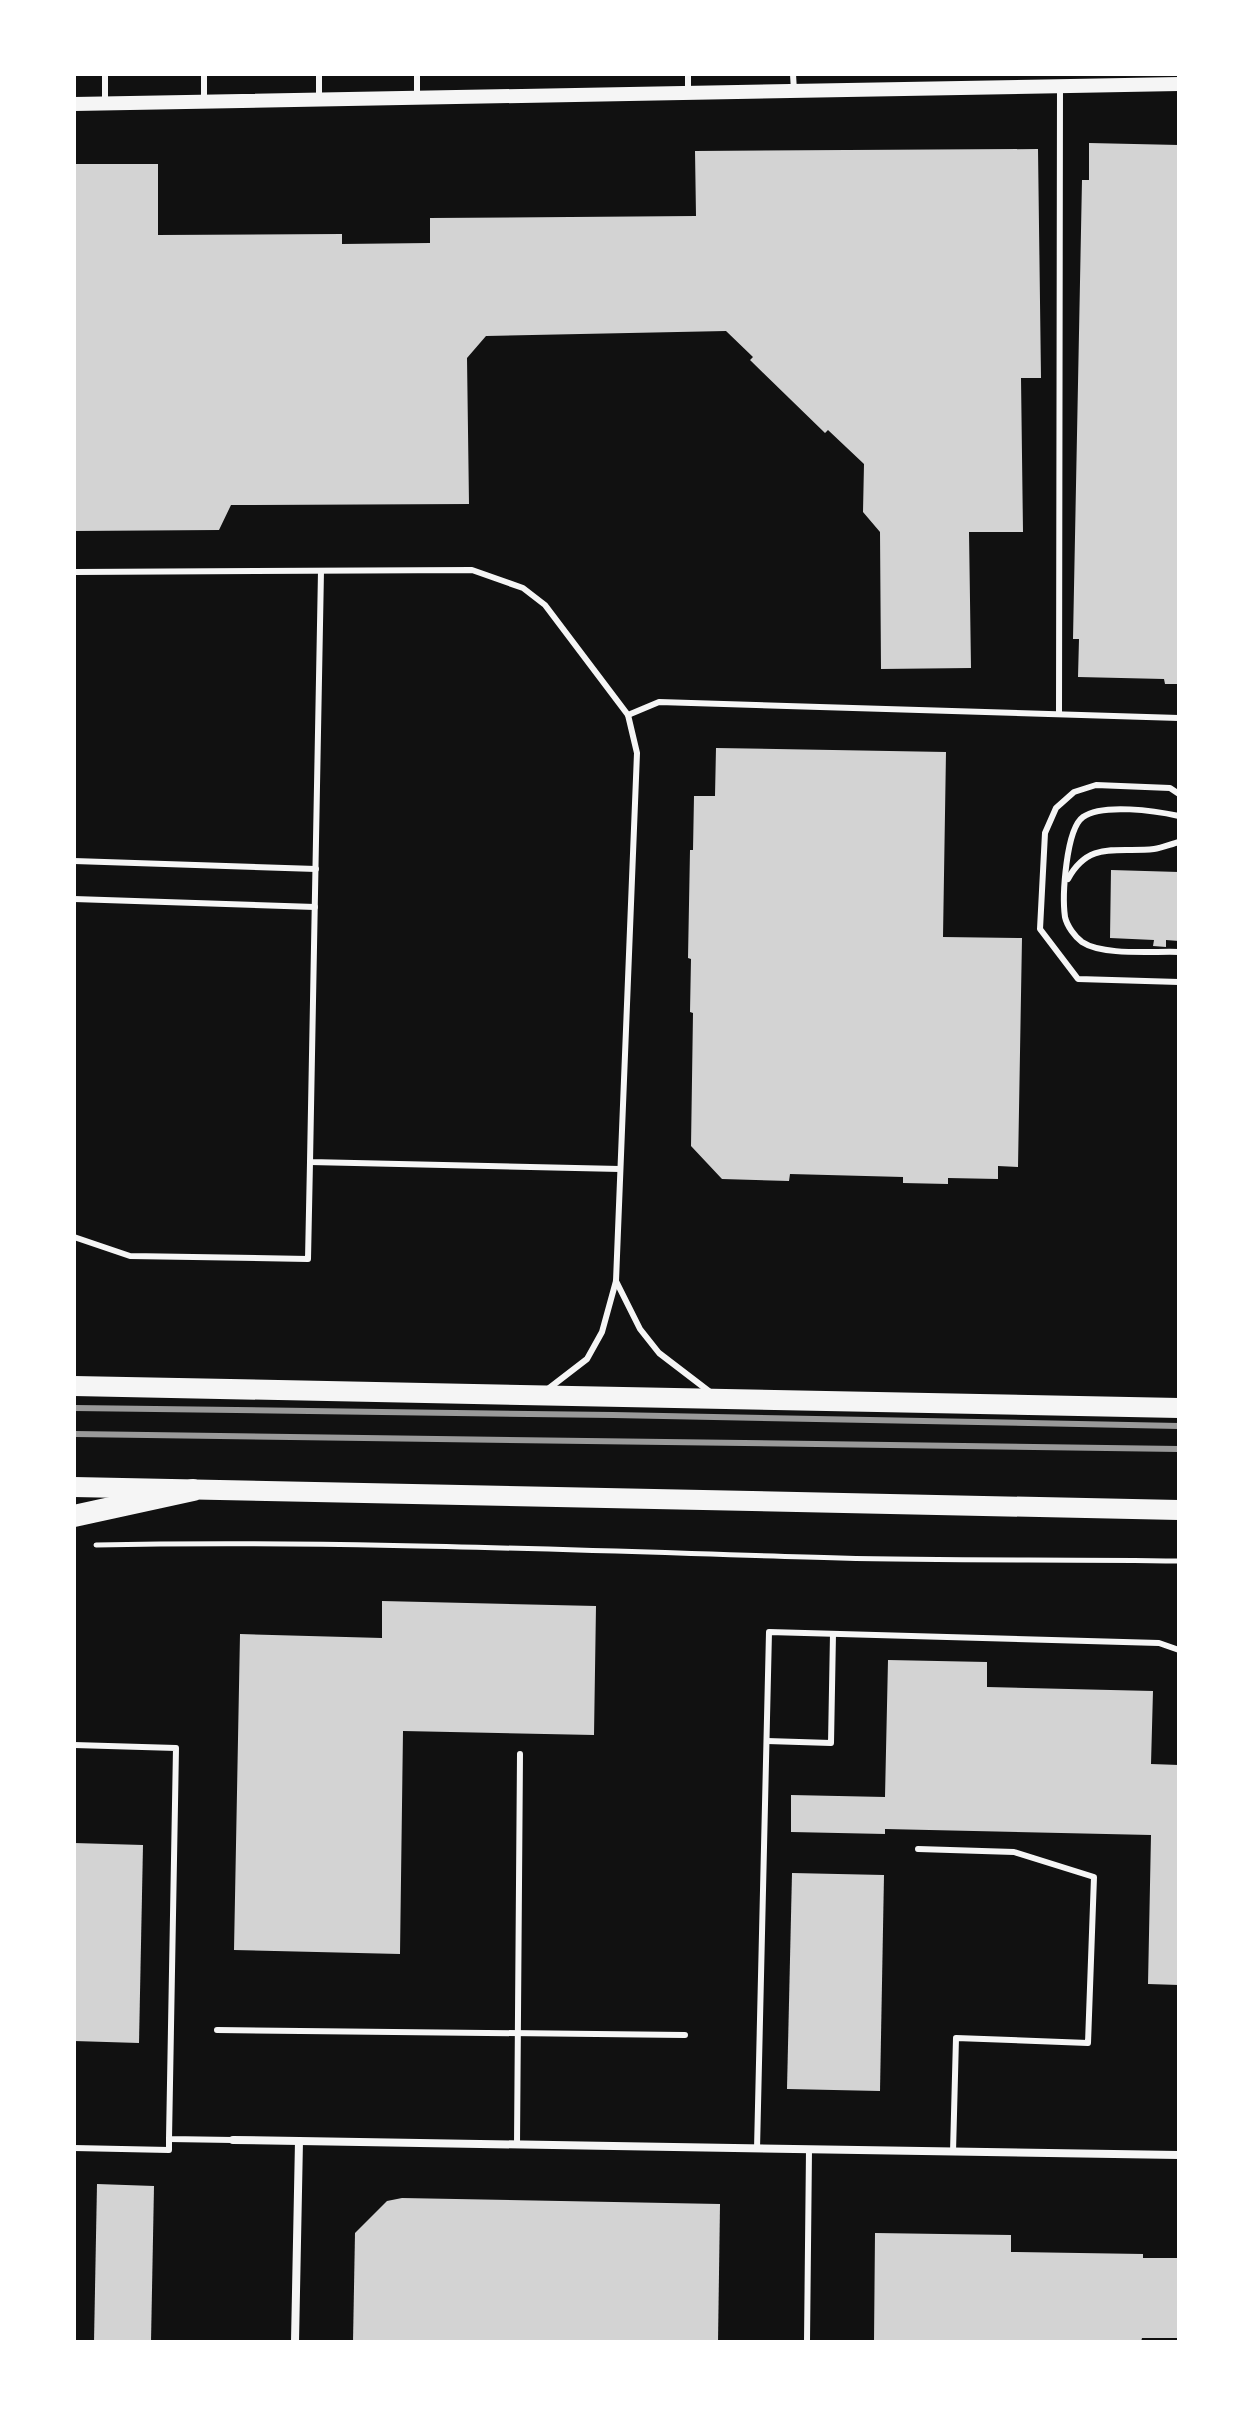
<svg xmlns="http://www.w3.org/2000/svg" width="1253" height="2416" font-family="Inter,sans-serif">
	<rect width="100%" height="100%" fill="#111"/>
	<g fill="#d3d3d3">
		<polygon points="1089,143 1179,145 1179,684 1165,684 1164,679 1078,677 1079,639 1073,639 1082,180 1089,180"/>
		<polygon points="1038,149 1041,378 1021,378 1023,532 969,532 971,668 881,669 880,532 863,512 864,464 828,430 825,433 750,360 753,357 726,331 486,336 467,358 469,504 231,505 219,530 74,531 74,164 158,164 158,235 342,234 342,244 430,243 430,218 696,216 695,151"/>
		<polygon points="716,748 946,752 943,937 1022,938 1018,1167 998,1166 998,1179 948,1178 948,1184 903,1183 903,1177 790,1174 789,1181 722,1179 691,1146 693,1013 690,1012 691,959 688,958 690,850 693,850 694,796 715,796"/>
		<polygon points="1111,870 1179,872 1179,941 1166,940 1166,947 1153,946 1154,940 1110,938"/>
		<polygon points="382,1601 596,1606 594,1735 403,1731 400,1954 234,1950 240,1634 382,1638"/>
		<polygon points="888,1660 987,1662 987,1687 1153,1691 1151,1764 1179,1765 1179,1985 1148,1984 1151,1835 885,1829 885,1834 791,1832 791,1795 885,1797"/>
		<polygon points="74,1843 143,1845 139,2043 74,2041"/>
		<polygon points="792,1873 884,1875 880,2091 787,2089"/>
		<polygon points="97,2184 154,2186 151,2342 94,2342"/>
		<polygon points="402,2198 720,2204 718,2342 353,2342 355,2233 387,2201"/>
		<polygon points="875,2233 1011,2235 1011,2252 1143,2254 1143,2258 1179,2258 1179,2338 1142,2338 1141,2342 874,2342"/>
	</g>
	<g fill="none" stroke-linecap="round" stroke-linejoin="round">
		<path stroke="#f5f5f5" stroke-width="5" d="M96,1545C344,1540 592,1551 840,1558C953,1561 1066,1559 1179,1561"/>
		<g stroke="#f5f5f5" stroke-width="6">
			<polyline points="105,74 105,102"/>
			<polyline points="204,74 204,101"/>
			<polyline points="319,74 319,99"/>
			<polyline points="417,74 417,98"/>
			<polyline points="688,74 688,90"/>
			<polyline points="793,74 794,91"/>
			<polyline points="321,571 310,1162 620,1169"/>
			<polyline points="74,572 472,570 523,588 545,605 628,715 659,702 1179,718"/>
			<polyline points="1059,714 1060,86"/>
			<polyline points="1179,794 1170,788 1096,785 1074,792 1056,808 1045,833 1040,929 1078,979 1179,982"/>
			<path d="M1179,816C1156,811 1103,803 1083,817C1066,829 1062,896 1065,917C1067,926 1075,937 1082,942C1103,956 1153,951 1179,952"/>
			<polyline points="74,861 316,869"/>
			<path d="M1068,879C1089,840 1118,853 1154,849C1162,848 1171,844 1179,842"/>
			<polyline points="74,899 315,907"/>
			<polyline points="74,1237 130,1256 308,1259 310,1162"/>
			<polyline points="616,1281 640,1329 659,1353 710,1392"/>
			<polyline points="548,1389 587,1359 602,1332 616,1281 637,753 628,715"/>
			<polyline points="767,1741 831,1743 833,1634"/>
			<polyline points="74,1745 176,1748 169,2139 233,2140"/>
			<polyline points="918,1849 1014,1852 1094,1877 1088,2043 956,2038 953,2152"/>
			<polyline points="217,2030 685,2035"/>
			<polyline points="517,2145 520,1754"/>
			<polyline points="74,2148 169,2150 169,2139"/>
			<polyline points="757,2149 769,1632 1159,1643 1179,1650"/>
			<polyline points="807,2342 809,2150"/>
		</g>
		<g stroke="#f5f5f5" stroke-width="8">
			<polyline points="233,2140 1179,2155"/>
			<polyline points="295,2342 299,2141"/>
		</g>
		<polyline stroke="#f5f5f5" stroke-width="14" points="74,104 1179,84"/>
		<g stroke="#f5f5f5" stroke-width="20">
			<polyline points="74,1386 1179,1408"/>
			<polyline points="74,1487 1179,1510"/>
		</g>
		<polyline stroke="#f5f5f5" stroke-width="22" points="74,1516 193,1490"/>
		<g stroke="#9a9a9a" stroke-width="6">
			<polyline points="74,1408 613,1415 1179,1426"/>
			<polyline points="74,1434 1179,1449"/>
		</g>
	</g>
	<rect width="1253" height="2416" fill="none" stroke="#ffffff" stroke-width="152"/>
</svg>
